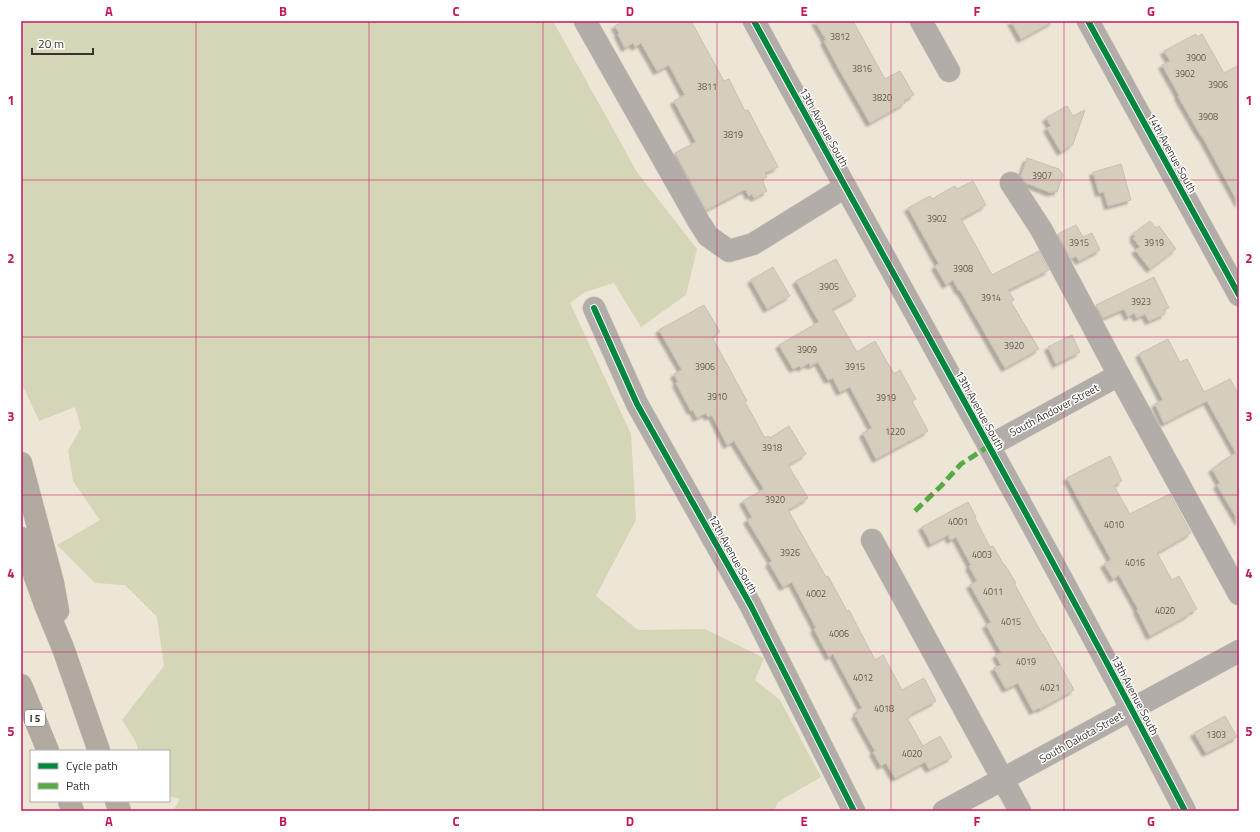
<svg xmlns="http://www.w3.org/2000/svg" width="1260" height="832" font-family="'Titillium Web',sans-serif">
	<defs>
		<filter id="shadow"><feDropShadow dx="-3.5" dy="3.5" stdDeviation="1" flood-color="#0004"/></filter>
	</defs>
	<rect width="100%" height="100%" fill="#ede6d7"/>
	<polygon fill="#d5d5b7" points="21,21 553,21 637,172 697,249 686,295 641,327 614,283 585,292 570,303 631,434 636,520 596,596 638,630 705,629 764,658 755,680 780,700 821,777 778,802 774,811 173,811 180,799 169,796 169,751 138,751 136,742 122,720 164,666 157,617 125,585 95,583 57,545 100,520 73,481 68,450 81,428 75,407 39,421 21,382"/>
	<g fill="#d6cebd" stroke="#c6c1b6" filter="url(#shadow)">
		<polygon points="624,21 691,21 724,81 729,79 745,111 748,110 778,167 765,173 767,177 762,180 767,191 754,198 752,194 749,196 746,190 744,190 706,210 675,153 696,142 674,101 685,95 669,65 657,71 641,43 635,47 633,43 625,48 618,34 619,33 615,26"/>
		<polygon points="815,21 853,21 885,79 900,71 914,95 904,100 905,103 870,123 839,69 824,41 826,40"/>
		<polygon points="1011,21 1054,21 1021,39"/>
		<polygon points="1196,34 1197,37 1202,34 1224,73 1239,65 1239,204 1202,136 1201,136 1178,96 1179,95 1162,65 1170,61 1164,51"/>
		<polygon points="1067,106 1073,116 1085,110 1073,144 1061,152 1047,128 1051,126 1046,118"/>
		<polygon points="1027,158 1059,169 1063,175 1057,192 1053,191 1052,193 1026,183 1021,176"/>
		<polygon points="1121,164 1131,200 1108,206 1104,192 1099,193 1093,172"/>
		<polygon points="973,181 986,205 961,219 992,275 1039,251 1049,270 1008,290 1014,300 1011,302 1039,349 1005,368 960,290 959,291 953,280 946,285 935,266 939,264 908,208 930,196 932,199 955,186 957,189"/>
		<polygon points="1150,221 1156,228 1159,226 1176,249 1150,269 1135,250 1140,247 1133,238 1135,237 1133,234"/>
		<polygon points="1076,225 1083,237 1092,233 1100,250 1079,261 1076,256 1071,259 1058,234"/>
		<polygon points="836,259 856,296 832,309 857,352 875,341 894,374 900,370 916,399 912,401 928,431 876,459 863,433 872,428 850,387 840,392 833,378 828,380 818,362 810,366 809,363 801,368 799,366 793,369 779,345 819,322 796,281"/>
		<polygon points="773,267 790,296 767,309 751,280"/>
		<polygon points="1154,277 1169,308 1163,310 1165,314 1149,321 1145,314 1137,318 1134,313 1128,317 1124,309 1103,318 1096,305"/>
		<polygon points="704,305 720,332 712,337 747,401 745,402 765,438 768,436 770,438 789,426 806,454 788,465 808,498 788,510 826,577 828,576 847,611 849,610 875,660 883,655 902,690 924,678 936,701 911,714 911,716 907,718 923,746 940,736 952,757 929,769 925,762 895,778 886,763 881,766 873,752 875,751 855,715 858,713 857,711 862,708 833,654 829,657 814,629 816,628 792,582 783,587 769,563 772,561 747,520 752,517 743,501 764,489 734,441 727,445 712,415 708,417 706,413 697,418 693,410 691,411 676,383 678,382 674,374 682,370 659,330"/>
		<polygon points="1072,335 1080,352 1056,364 1048,347"/>
		<polygon points="1168,339 1180,362 1187,359 1204,392 1230,379 1239,395 1239,522 1217,485 1220,483 1212,469 1221,463 1221,462 1236,453 1207,401 1164,423 1155,404 1163,400 1139,354"/>
		<polygon points="1110,456 1122,481 1114,486 1130,514 1170,494 1191,533 1157,553 1172,580 1179,576 1197,609 1189,613 1190,614 1150,636 1137,610 1138,609 1119,575 1113,579 1104,564 1110,561 1109,560 1111,559 1091,523 1067,478"/>
		<polygon points="968,502 976,517 975,518 990,547 993,546 1004,565 1005,565 1016,583 1014,583 1042,634 1043,634 1074,690 1040,709 1039,708 1033,711 1018,683 1006,689 994,668 1001,665 996,655 1001,652 986,625 991,622 970,585 977,581 969,566 971,565 956,537 950,540 948,535 931,544 922,527"/>
		<polygon points="1225,716 1237,737 1206,753 1194,733"/>
	</g>
	<g fill="none" stroke-linecap="round" stroke-linejoin="round">
		<defs>
			<g id="minor">
				<polyline points="585,21 699,222 708,236 729,251 753,244 845,187"/>
				<path d="M754,21C898,284 1047,545 1185,811"/>
				<polyline points="921,21 949,71"/>
				<polyline points="1088,21 1239,295"/>
				<polyline points="1011,183 1041,229 1119,375 1239,594"/>
				<polyline points="594,308 637,404 751,606 854,811"/>
				<polyline points="989,446 1119,375"/>
				<polyline points="872,540 1020,811"/>
				<polyline points="944,811 1239,651"/>
			</g>
			<g id="highway">
				<polyline points="21,463 53,583 58,611"/>
				<polyline points="21,538 46,607 63,648 99,751"/>
				<polyline points="21,685 48,751"/>
				<polyline points="69,801 73,811"/>
				<polyline points="116,801 120,811"/>
			</g>
		</defs>
		<use href="#minor" stroke="#c7c1b6" stroke-width="23"/>
		<use href="#highway" stroke="#c7c1b6" stroke-width="23"/>
		<use href="#minor" stroke="#b2ada8" stroke-width="22"/>
		<use href="#highway" stroke="#b1aaa1" stroke-width="22"/>
		<polyline stroke="#55ac44" stroke-width="5" stroke-dasharray="10 5" stroke-linecap="butt" points="915,511 942,485 961,464 989,446"/>
		<defs>
			<g id="cycleway">
				<path d="M754,21C898,284 1047,545 1185,811"/>
				<polyline points="1088,21 1239,295"/>
				<polyline points="594,308 637,404 751,606 854,811"/>
			</g>
		</defs>
		<use href="#cycleway" stroke="#fff" stroke-width="8"/>
		<use href="#cycleway" stroke="#00873e" stroke-width="6"/>
	</g>
	<path fill="none" stroke="#c2185b" stroke-width="1" stroke-opacity="0.55" d="M196,21V811M369,21V811M543,21V811M717,21V811M891,21V811M1064,21V811M21,180H1239M21,337H1239M21,495H1239M21,652H1239"/>
	<g text-anchor="middle" stroke-width="3" stroke-linejoin="round" paint-order="stroke">
		<g font-size="9" fill="#605a4f">
			<text x="840" y="40">3812</text>
			<text x="1196" y="61">3900</text>
			<text x="862" y="72">3816</text>
			<text x="1185" y="77">3902</text>
			<text x="1218" y="88">3906</text>
			<text x="707" y="90">3811</text>
			<text x="882" y="101">3820</text>
			<text x="1208" y="120">3908</text>
			<text x="733" y="138">3819</text>
			<text x="1042" y="179">3907</text>
			<text x="937" y="222">3902</text>
			<text x="1079" y="246">3915</text>
			<text x="1154" y="246">3919</text>
			<text x="963" y="272">3908</text>
			<text x="829" y="290">3905</text>
			<text x="991" y="301">3914</text>
			<text x="1141" y="305">3923</text>
			<text x="1014" y="349">3920</text>
			<text x="807" y="353">3909</text>
			<text x="705" y="370">3906</text>
			<text x="855" y="370">3915</text>
			<text x="717" y="400">3910</text>
			<text x="886" y="401">3919</text>
			<text x="895" y="435">1220</text>
			<text x="772" y="451">3918</text>
			<text x="775" y="503">3920</text>
			<text x="958" y="525">4001</text>
			<text x="1114" y="528">4010</text>
			<text x="790" y="556">3926</text>
			<text x="982" y="558">4003</text>
			<text x="1135" y="566">4016</text>
			<text x="993" y="595">4011</text>
			<text x="816" y="597">4002</text>
			<text x="1165" y="614">4020</text>
			<text x="1011" y="625">4015</text>
			<text x="839" y="637">4006</text>
			<text x="1026" y="665">4019</text>
			<text x="863" y="681">4012</text>
			<text x="1050" y="691">4021</text>
			<text x="884" y="712">4018</text>
			<text x="1216" y="738">1303</text>
			<text x="912" y="757">4020</text>
		</g>
		<rect fill="#fff" stroke="#74706a" stroke-width="1" x="25" y="710" width="20" height="16" rx="3"/>
		<g font-size="10" font-weight="bold" fill="#38332a">
			<text x="35" y="722">I 5</text>
		</g>
		<g font-size="11" fill="#38332a" stroke="#fff">
			<text transform="translate(824 127) rotate(61)" y="4">13th Avenue South</text>
			<text transform="translate(1172 153) rotate(61)" y="4">14th Avenue South</text>
			<text transform="translate(980 410) rotate(61)" y="4">13th Avenue South</text>
			<text transform="translate(1054 410) rotate(-28)" y="4">South Andover Street</text>
			<text transform="translate(733 554) rotate(61)" y="4">12th Avenue South</text>
			<text transform="translate(1135 695) rotate(62)" y="4">13th Avenue South</text>
			<text transform="translate(1081 737) rotate(-29)" y="4">South Dakota Street</text>
		</g>
	</g>
	<rect width="1260" height="832" fill="none" stroke="#ffffff" stroke-width="44"/>
	<rect x="30" y="750" width="140" height="52" fill="#ffffff" stroke="#afadaa"/>
	<rect x="38" y="763" width="20" height="6" fill="#00873e" stroke="#afadaa"/>
	<text x="66" y="770" font-size="12" fill="#38332a">Cycle path</text>
	<rect x="38" y="783" width="20" height="6" fill="#55ac44" stroke="#afadaa"/>
	<text x="66" y="790" font-size="12" fill="#38332a">Path</text>
	<path d="M32 48v6h61v-6" fill="none" stroke="#38332a" stroke-width="2"/>
	<text x="38" y="48" font-size="12" fill="#38332a" stroke="#ffffff" stroke-width="3" paint-order="stroke">20 m</text>
	<rect x="22" y="22" width="1216" height="788" fill="none" stroke="#c2185b" stroke-width="1.5"/>
	<g font-size="13" text-anchor="middle" font-weight="bold" fill="#c2185b">
		<text x="109" y="16">A</text>
		<text x="283" y="16">B</text>
		<text x="456" y="16">C</text>
		<text x="630" y="16">D</text>
		<text x="804" y="16">E</text>
		<text x="977" y="16">F</text>
		<text x="1151" y="16">G</text>
		<text x="11" y="105">1</text>
		<text x="1249" y="105">1</text>
		<text x="11" y="263">2</text>
		<text x="1249" y="263">2</text>
		<text x="11" y="421">3</text>
		<text x="1249" y="421">3</text>
		<text x="11" y="578">4</text>
		<text x="1249" y="578">4</text>
		<text x="11" y="736">5</text>
		<text x="1249" y="736">5</text>
		<text x="109" y="826">A</text>
		<text x="283" y="826">B</text>
		<text x="456" y="826">C</text>
		<text x="630" y="826">D</text>
		<text x="804" y="826">E</text>
		<text x="977" y="826">F</text>
		<text x="1151" y="826">G</text>
	</g>
</svg>
